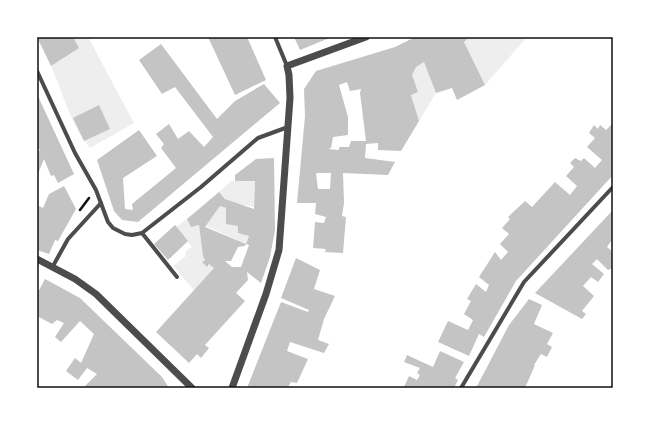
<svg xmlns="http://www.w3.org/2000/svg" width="650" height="425" font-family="Arial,sans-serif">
	<rect width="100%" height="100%" fill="#fff"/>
	<g fill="#eee">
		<path d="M73,37H88L134,123L90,148C71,125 63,93 51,66L78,48Z"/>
		<polygon points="469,37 527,37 485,85 464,42"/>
		<path d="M424,62L436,93L419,121C415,107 404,80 416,67C418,65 422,63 424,62Z"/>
		<path d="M231,181H255L254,207C240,204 228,204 219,192Z"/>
		<polygon points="220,206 226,208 226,224 238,226 238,233 249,236 246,244 206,226"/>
		<polygon points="187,219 191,226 199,225 203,256 205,260 202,262 207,267 209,264 214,268 194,290 173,266 186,256 185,252 192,247 176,227"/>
	</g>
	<g fill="#c4c4c4" fill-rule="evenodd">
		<polygon points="37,37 73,37 79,48 51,66"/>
		<polygon points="208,37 247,37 266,80 235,95"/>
		<polygon points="294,37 332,37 300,50"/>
		<path d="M415,37H469L464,42L485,85L457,100L452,88L436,93L424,62L416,67L412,75L418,92L411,95L419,121L401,151L378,150V143L366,144L365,158L395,162L388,175L343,173L344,203L342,216L346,217L343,253L325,252L326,249L313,248L315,222L324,223L326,217L315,214L316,203H297L305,116L304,89L316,71L395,47ZM347,82L350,91L361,89L360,93L366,141H351L349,147H339V150L328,149L331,148L333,137L348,135V117L339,85ZM312,173H331L330,189H318L316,173Z"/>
		<polygon points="161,44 217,119 235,101 264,84 280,103 138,222 122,220 114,211 97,160 139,130 157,156 123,178 125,209 133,210 132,204 176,168 161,148 164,144 156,134 169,124 178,139 189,131 204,147 213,137 175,87 162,94 139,60"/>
		<polygon points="37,94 74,174 58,183 54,175 51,176 44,159 37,176 37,156 40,149 37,150"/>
		<polygon points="99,105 110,129 84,141 73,118"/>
		<polygon points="613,123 613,175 516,281 484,337 479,334 469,356 438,342 448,321 468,330 473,320 464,314 471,301 467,299 476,284 486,292 489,285 479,277 495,252 501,260 508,252 500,244 509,234 502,228 510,219 508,217 525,201 532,207 555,182 570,195 577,186 566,176 574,167 570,163 575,158 581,161 584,158 595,168 602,160 587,147 595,138 589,133 594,125 598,129 600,125 606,130"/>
		<path d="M274,158L275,230L270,257L261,283L247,272L248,280L236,293L245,301L205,345L209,348L201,358L197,354L189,363L156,332L214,268L209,264L207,267L202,262L205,260L203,256L199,225L191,227L187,219L219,192L225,199L254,209L255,181H235V175L256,159ZM220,206L226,208V224L238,226V233L249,236L246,244L249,245L241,267H232L225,261H231L238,247L245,246L246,244L205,227Z"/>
		<polygon points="64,186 76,209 58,241 55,240 49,254 37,250 37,205 43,208 49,194"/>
		<polygon points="613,210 613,243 611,241 607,247 613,252 613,268 608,270 597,259 592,264 604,274 598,282 591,277 583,286 594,296 582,311 586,314 582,319 535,293"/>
		<polygon points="175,225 188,241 168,260 154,244"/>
		<polygon points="296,258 320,270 314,289 335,296 324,319 318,340 329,344 324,353 290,342 287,351 308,359 297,383 291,382 288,387 291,388 247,388 281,302 308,312 309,310 281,298"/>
		<polygon points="45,279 80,298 162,377 169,388 87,388 85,386 97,374 87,368 78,380 66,371 75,358 81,363 94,334 80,321 61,342 55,337 64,323 57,320 52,324 37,316 37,294"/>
		<polygon points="529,299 542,305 534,324 553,333 547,344 552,347 547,357 541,354 534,365 535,365 525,388 476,388 509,325"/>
		<polygon points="440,351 464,362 455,378 458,380 454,388 404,387 409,376 417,380 420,375 417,373 420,368 404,362 407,355 433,367"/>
	</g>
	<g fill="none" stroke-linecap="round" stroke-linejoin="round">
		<polyline stroke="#111" stroke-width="2.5" points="80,210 89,198"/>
		<g stroke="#4c4c4c" stroke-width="4">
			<polyline points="275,37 287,66"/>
			<polyline points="37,71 75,153 96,190 108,222 113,228 125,234 132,235 142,233 201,187 258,138 288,127"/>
			<polyline points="142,233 177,277"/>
			<polyline points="53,266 68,239 101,203"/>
			<polyline points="461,388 524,282 613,187"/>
		</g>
		<g stroke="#4c4c4c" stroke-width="7">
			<polyline points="37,259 75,279 96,294 192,388"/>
			<polyline points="232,388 266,294 279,250 290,98 289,75 287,66 366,37"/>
		</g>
	</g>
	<rect width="650" height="425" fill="none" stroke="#ffffff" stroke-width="76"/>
	<rect x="38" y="38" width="574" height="349" fill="none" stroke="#111" stroke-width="1.5"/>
</svg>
